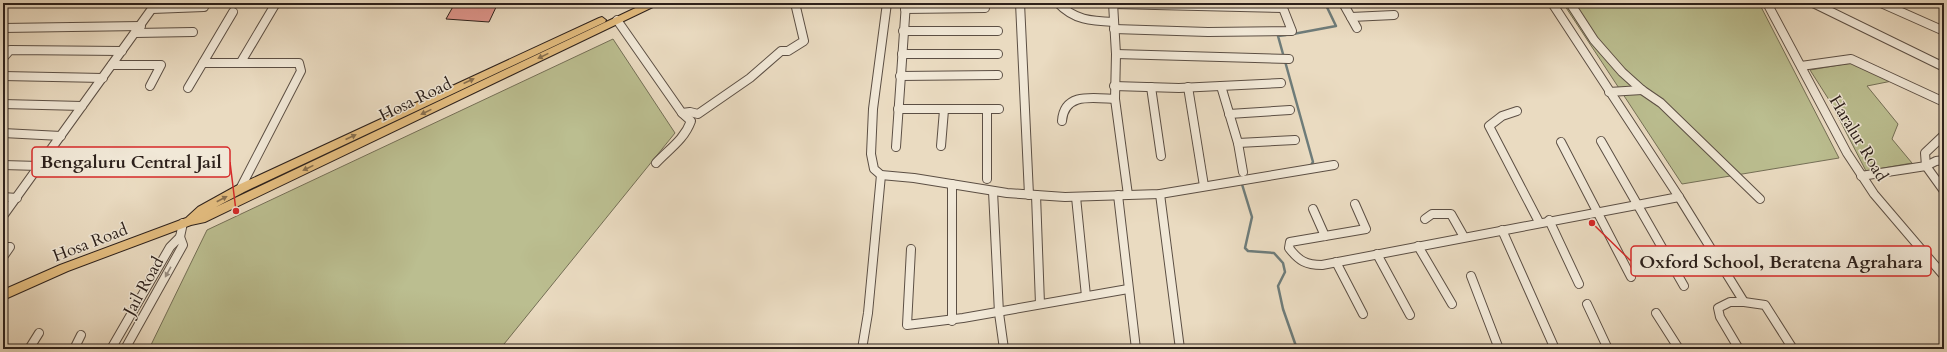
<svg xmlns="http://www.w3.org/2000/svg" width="1947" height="352" font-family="Cardo,serif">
	<rect width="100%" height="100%" fill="#eadbc1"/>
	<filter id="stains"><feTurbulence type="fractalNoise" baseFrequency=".005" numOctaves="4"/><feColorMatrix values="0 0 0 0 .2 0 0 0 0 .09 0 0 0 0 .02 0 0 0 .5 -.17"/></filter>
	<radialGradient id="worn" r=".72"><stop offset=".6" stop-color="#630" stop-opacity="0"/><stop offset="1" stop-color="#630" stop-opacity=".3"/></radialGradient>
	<g fill="#bbbe90" stroke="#746f56">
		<polygon points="1563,3 1759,3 1839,158 1682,184"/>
		<polygon points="613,39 675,133 500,349 149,349 207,230"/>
		<polygon points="1851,63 1892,81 1867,86 1898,124 1892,139 1912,163 1866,171 1831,103 1810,70"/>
	</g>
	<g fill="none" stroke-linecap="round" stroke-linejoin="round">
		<g stroke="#6e7c7a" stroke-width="2.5">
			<polyline points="1293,34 1336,26 1325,3"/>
			<polyline points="1286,35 1278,36 1313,162 1310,167"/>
			<polyline points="1241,181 1252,217 1245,248 1248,251 1274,253 1283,263 1285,272 1278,286 1283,309 1297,349"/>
		</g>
	</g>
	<polygon fill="#df958c" stroke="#2c201b" points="455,3 498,3 489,22 446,19"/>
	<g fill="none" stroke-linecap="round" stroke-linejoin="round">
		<defs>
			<g id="minor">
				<polyline points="3,3 28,3"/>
				<polyline points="887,3 873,109 871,154 874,169 881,175 914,178 1007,193 1065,197 1160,194 1334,165"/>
				<polyline points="1020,3 1029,195"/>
				<path d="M1058,3C1074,20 1091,21 1114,22"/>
				<polyline points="1113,3 1116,54 1115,99 1128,195"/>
				<polyline points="1343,3 1357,28"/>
				<polyline points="1552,3 1679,197 1744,302 1730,302 1718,308 1720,317 1739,349"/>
				<polyline points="1570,3 1594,40 1622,72 1642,90 1661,103 1760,199"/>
				<polyline points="1767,3 1847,153 1874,194 1944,276"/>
				<polyline points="1813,3 1944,67"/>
				<polyline points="1881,3 1944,31"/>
				<polyline points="1113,4 1283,8"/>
				<polyline points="152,9 204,7"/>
				<polyline points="905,9 985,8"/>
				<polyline points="1351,17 1394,15"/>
				<polyline points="617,20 682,113 690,112 698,114 750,78 781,51 788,51 804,41 795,3"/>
				<polyline points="3,28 141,26"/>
				<polyline points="1114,29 1208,32 1292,31 1281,3"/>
				<polyline points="903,31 998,31"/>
				<polyline points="135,33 193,32"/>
				<polyline points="902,54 998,54"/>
				<polyline points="1116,54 1289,59"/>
				<polyline points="3,58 10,50 122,51"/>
				<polyline points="241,62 276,3"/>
				<polyline points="203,63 299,63 301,71 240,189"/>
				<polyline points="112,65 161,65 150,86"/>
				<polyline points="1801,66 1851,59 1944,102"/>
				<polyline points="3,76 103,78"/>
				<polyline points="900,76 998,75"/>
				<polyline points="1114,86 1179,88 1281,83"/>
				<polyline points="1221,86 1238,143 1243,172"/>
				<polyline points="1151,87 1161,156"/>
				<polyline points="1188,87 1204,186"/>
				<polyline points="188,88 233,12"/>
				<polyline points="1609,92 1642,90"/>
				<polyline points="3,104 82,106"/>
				<polyline points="898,109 999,109"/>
				<polyline points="987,109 987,179"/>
				<polyline points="1517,111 1502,116 1489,126 1539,222"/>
				<polyline points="1229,114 1290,110"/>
				<path d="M1062,121C1064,92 1093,98 1115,99"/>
				<polyline points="3,133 61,136"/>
				<polyline points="1944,135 1925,153 1926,166 1944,191"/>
				<polyline points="1601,141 1684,286"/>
				<polyline points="1561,142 1631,277"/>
				<polyline points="1238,143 1295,140"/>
				<polyline points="941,146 944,110"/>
				<polyline points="896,147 906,3"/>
				<path d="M656,163C669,149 684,140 691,121L682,113"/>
				<polyline points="3,165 39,166"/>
				<polyline points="1861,176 1926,166 1936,161 1944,160"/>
				<polyline points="952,184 952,321"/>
				<polyline points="993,191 999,313 1004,349"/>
				<polyline points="1160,194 1180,349"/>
				<polyline points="1036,195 1040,304"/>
				<polyline points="1118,195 1136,349"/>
				<polyline points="3,197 17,198"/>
				<polyline points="1076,197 1086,296"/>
				<path d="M1355,204L1366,229L1290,242L1289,248C1299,261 1306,265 1322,265L1679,197"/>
				<polyline points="1313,209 1325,236"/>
				<polyline points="3,216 156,3"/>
				<polyline points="1425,219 1432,214 1451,214 1464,237"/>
				<polyline points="1549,220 1579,284"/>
				<polyline points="1502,230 1555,349"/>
				<polyline points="1418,246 1452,304"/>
				<polyline points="3,247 10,247 3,257"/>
				<polyline points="911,249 907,325 963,318 1128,289"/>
				<polyline points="1377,254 1410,315"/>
				<polyline points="1336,262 1363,314"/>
				<polyline points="1471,276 1499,349"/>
				<polyline points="1744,302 1765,305 1793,349"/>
				<polyline points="1587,304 1608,349"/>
				<polyline points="1656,313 1679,349"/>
				<polyline points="29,349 39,333"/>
				<polyline points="74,349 81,335"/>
				<polyline points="111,349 170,247 180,237 183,223"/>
				<polyline points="125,349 183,245 180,237"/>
				<polyline points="862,349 868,313 881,175"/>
			</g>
			<polygon id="major" points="646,3 658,3 657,5 205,222 191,225 68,271 3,300 3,290 60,265 186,218 198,207 236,186 599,18 602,17 606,20 605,22 244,192 216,207"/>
		</defs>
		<use href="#minor" stroke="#5c4f44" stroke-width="10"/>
		<use href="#major" stroke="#2c201b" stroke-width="2"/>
		<use href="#minor" stroke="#f1e8d7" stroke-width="8"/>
		<use href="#major" fill="#e5be80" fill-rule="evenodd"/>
	</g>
	<defs><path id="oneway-solid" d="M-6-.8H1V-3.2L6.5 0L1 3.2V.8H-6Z"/></defs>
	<g fill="#886f4e">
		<use href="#oneway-solid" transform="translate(543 56) rotate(154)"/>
		<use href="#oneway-solid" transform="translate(469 81) rotate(-25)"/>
		<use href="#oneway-solid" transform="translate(426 112) rotate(154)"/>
		<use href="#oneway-solid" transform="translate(351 137) rotate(-25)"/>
		<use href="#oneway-solid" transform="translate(308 168) rotate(154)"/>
		<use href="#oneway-solid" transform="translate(222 199) rotate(-28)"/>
	</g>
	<use fill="#988e82" href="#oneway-solid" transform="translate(168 272) rotate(119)"/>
	<g text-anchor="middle" stroke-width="3" stroke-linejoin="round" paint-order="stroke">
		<g font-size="17" fill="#2c201b" stroke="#f1e8d7">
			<text transform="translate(415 99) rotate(-26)" y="6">Hosa Road</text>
			<text transform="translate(1859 138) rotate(59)" y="6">Haralur Road</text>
			<text transform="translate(90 242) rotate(-21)" y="6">Hosa Road</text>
			<text transform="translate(143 286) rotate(-61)" y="6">Jail Road</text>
		</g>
	</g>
	<path fill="none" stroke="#d62828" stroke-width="1.5" d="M236 211L230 162M1592 223L1631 261"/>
	<g fill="#d62828" stroke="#f1e8d7" stroke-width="1.5">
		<circle cx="236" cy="211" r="4"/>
		<circle cx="1592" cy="223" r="4"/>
	</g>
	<g fill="#f1e8d7" stroke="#d62828" stroke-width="1.5">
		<rect x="32" y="147" width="198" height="30" rx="4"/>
		<rect x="1631" y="246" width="300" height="30" rx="4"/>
	</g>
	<g font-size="18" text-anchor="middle" font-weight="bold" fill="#2c201b">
		<text x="131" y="168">Bengaluru Central Jail</text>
		<text x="1781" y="268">Oxford School, Beratena Agrahara</text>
	</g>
	<rect width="1947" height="352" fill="none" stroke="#eadbc1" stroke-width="16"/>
	<rect x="4" y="4" width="1939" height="344" fill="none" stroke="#2c201b" stroke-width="2"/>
	<rect x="8" y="8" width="1931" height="336" fill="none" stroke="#2c201b"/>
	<rect width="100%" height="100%" filter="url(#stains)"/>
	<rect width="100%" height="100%" fill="url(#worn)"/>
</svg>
